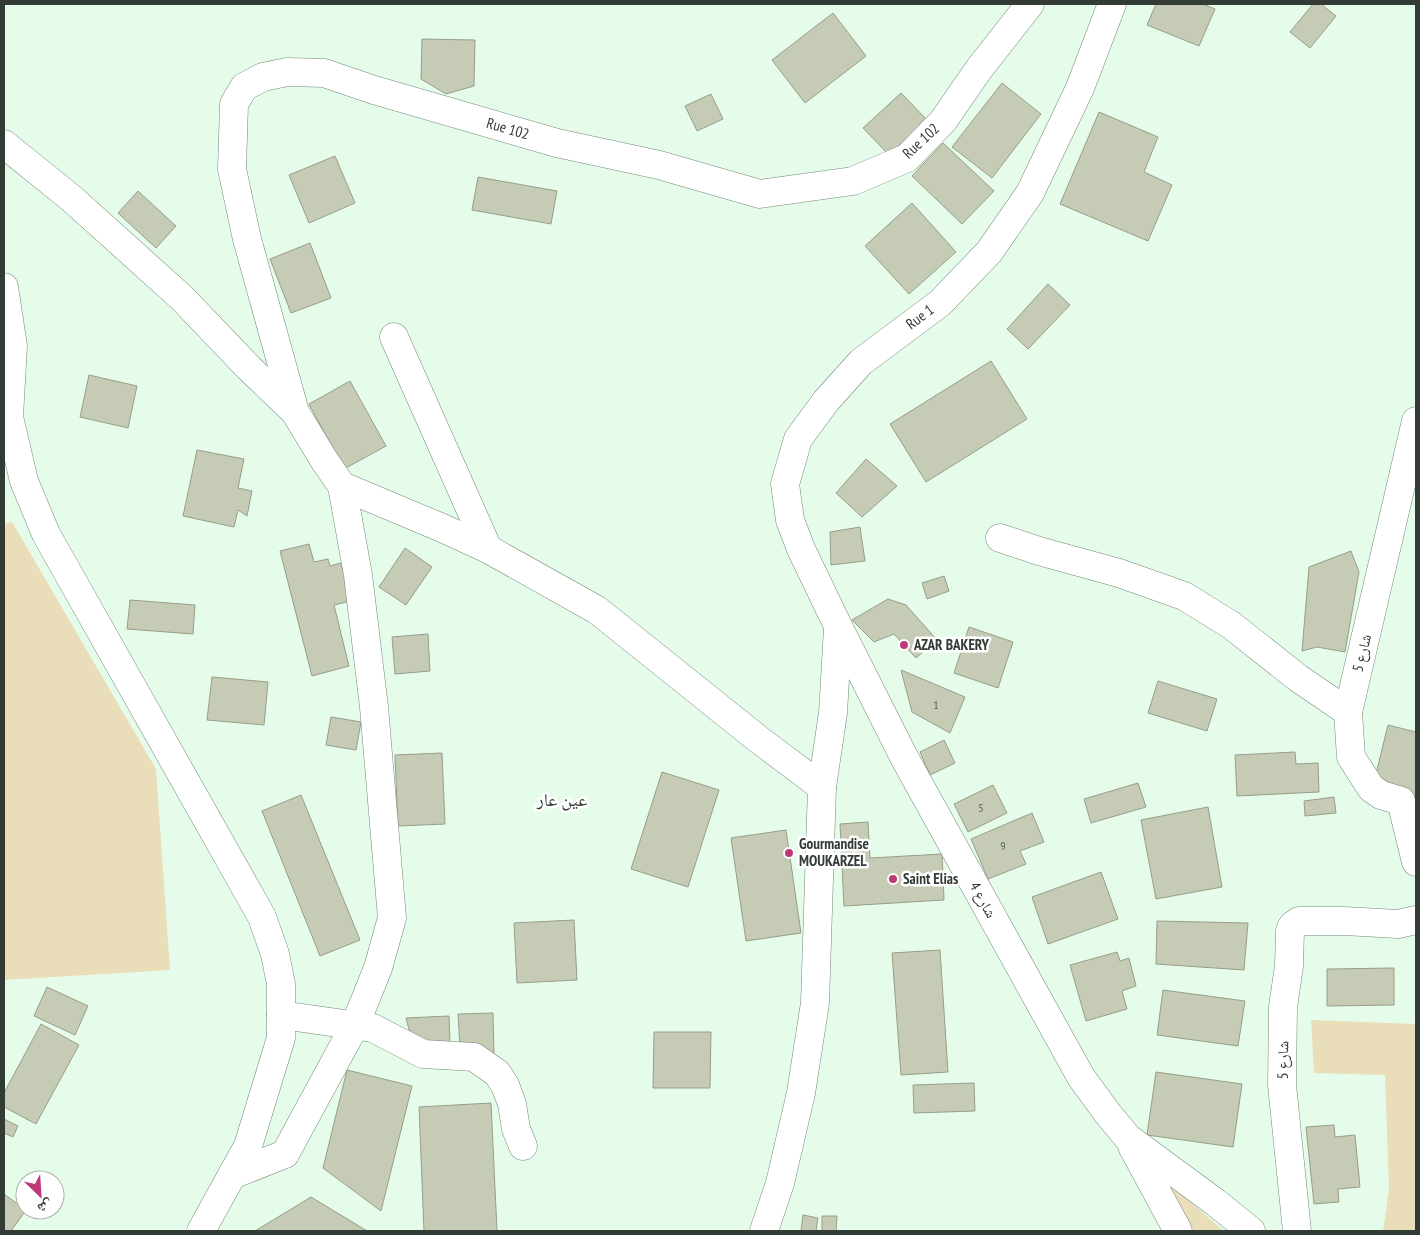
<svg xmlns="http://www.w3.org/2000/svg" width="1420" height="1235" font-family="'PT Sans Narrow','Noto Naskh Arabic',sans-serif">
	<rect width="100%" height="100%" fill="#e6fceb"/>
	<g fill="#eaddba">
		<polygon points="12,522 156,769 170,970 4,980 4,524"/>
		<polygon points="1311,1020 1416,1024 1416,1231 1383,1231 1389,1190 1385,1075 1314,1073"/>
		<polygon points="1168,1183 1224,1231 1193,1231"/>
	</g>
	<g fill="#c5cbb4" stroke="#979e88">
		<polygon points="1156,4 1203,4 1215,9 1199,46 1147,25"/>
		<polygon points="1313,4 1321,4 1336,16 1310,48 1290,32"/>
		<polygon points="833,13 866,56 805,103 772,60"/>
		<polygon points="422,39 475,40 474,86 446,94 421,79"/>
		<polygon points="1002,83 1041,114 992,178 952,147"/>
		<polygon points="901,93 928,121 890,156 863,128"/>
		<polygon points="711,94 723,119 697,131 685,106"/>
		<polygon points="1099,112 1158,137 1144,172 1172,185 1148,241 1060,204"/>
		<polygon points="943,143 994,191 962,224 912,176"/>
		<polygon points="335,156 355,203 309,223 289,175"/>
		<polygon points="478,177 557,191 551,224 472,210"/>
		<polygon points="138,191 176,226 156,248 118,213"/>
		<polygon points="912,203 956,252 909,294 865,246"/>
		<polygon points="310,243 331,298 291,313 270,259"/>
		<polygon points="1048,284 1070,305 1028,349 1007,329"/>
		<polygon points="991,361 1027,419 926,482 890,424"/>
		<polygon points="89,375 137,386 128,428 80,417"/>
		<polygon points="350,381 386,446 344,469 309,404"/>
		<polygon points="197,450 244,459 238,488 252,491 247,516 238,510 234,527 183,516"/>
		<polygon points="866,459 897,486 862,517 836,493"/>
		<polygon points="860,527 865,561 831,565 830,532"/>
		<polygon points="309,544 314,562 328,559 330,566 341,563 351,601 334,605 349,666 312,676 280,551"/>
		<polygon points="405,548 432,567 406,605 379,587"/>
		<polygon points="1351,551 1359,572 1345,652 1317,647 1302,651 1309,567"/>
		<polygon points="944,576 949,591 927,599 922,583"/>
		<polygon points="888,599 906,605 937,640 916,658 894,634 874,642 852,620"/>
		<polygon points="130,600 195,605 193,634 127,629"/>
		<polygon points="969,627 1013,642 998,688 954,673"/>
		<polygon points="428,634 430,671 395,674 392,637"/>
		<polygon points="901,670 965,697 950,733 912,712"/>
		<polygon points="212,677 268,682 264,725 207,720"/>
		<polygon points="1158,681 1217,699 1207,731 1148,713"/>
		<polygon points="331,717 361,722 356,750 326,745"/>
		<polygon points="1388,725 1416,732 1416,797 1373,786"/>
		<polygon points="944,740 955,763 930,775 920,752"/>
		<polygon points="1295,752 1296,764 1318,763 1319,792 1237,796 1235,755"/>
		<polygon points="442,753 445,824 398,826 395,755"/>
		<polygon points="662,772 719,790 688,887 631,869"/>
		<polygon points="1138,783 1146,807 1091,823 1084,799"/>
		<polygon points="993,785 1007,813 968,832 954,804"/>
		<polygon points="301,795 360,940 320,956 262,811"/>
		<polygon points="1334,797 1336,813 1305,816 1304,801"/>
		<polygon points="1208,807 1222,887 1156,899 1141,820"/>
		<polygon points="1032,813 1044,842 1020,851 1026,864 988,879 971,839"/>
		<polygon points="868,822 870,858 942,854 944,900 844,906 840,824"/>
		<polygon points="786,830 801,933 746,941 731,838"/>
		<polygon points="1101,872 1118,919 1048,944 1032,897"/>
		<polygon points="574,920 577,980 517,983 514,923"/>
		<polygon points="1157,921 1248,923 1244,970 1156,964"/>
		<polygon points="940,950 948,1072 901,1075 892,953"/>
		<polygon points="1117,952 1120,961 1129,958 1136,986 1122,991 1127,1009 1086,1021 1070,965"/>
		<polygon points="1394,968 1394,1005 1327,1006 1327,969"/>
		<polygon points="47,987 88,1006 75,1035 34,1016"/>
		<polygon points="1163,990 1245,1001 1238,1046 1157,1035"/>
		<polygon points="493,1013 494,1056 460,1048 458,1014"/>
		<polygon points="449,1016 450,1042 413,1045 406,1018"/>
		<polygon points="41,1024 79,1045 36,1124 4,1107 4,1093"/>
		<polygon points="654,1032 711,1032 710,1088 653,1088"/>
		<polygon points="347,1070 412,1086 381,1211 323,1168"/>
		<polygon points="1156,1072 1242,1084 1233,1147 1147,1135"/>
		<polygon points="974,1083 975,1111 914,1113 913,1085"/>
		<polygon points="491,1103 497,1231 424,1231 419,1107"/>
		<polygon points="4,1119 18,1126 13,1137 4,1133"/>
		<polygon points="1334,1125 1335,1137 1355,1135 1360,1187 1338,1189 1339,1202 1314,1204 1306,1127"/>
		<polygon points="4,1194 26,1210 11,1231 4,1231"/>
		<polygon points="311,1197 367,1231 255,1231"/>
		<polygon points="803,1215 818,1218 816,1231 801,1231"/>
		<polygon points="822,1216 837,1216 836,1231 822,1231"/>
	</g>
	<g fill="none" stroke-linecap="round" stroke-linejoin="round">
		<defs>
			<g id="minor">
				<polyline points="1112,4 1080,88 1030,193 989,252 940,303 861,362 826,401 798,439 785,484 790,520 801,549 838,626 905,759 1081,1077 1108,1114 1128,1138 1215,1202 1251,1231"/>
				<polyline points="4,144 71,198 182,298 249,368 295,412 324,460 342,486 440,527 488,549 597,610 758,739 822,787"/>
				<polyline points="4,287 13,346 9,417 24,481 46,534 262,917 275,954 281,984 281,1038 248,1146 201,1231"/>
				<polyline points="394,337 488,549"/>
				<path id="s1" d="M295,412L247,239L232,169L234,104L244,87L263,77L287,72L324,73L374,90L557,143L659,165L760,194L853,181L907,158L943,121L979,69L1030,4"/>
				<polyline points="1416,421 1348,712 1351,757 1371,788 1381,795 1401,801 1416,862"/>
				<polyline points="1000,538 1039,551 1119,573 1184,596 1231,625 1298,678 1348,712"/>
				<polyline points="281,1015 373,1028 423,1054 474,1057 497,1073 505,1085 512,1104 516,1129 523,1146"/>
				<polyline points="1132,1146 1178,1231"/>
				<polyline points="232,1175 285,1154 355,1025 378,968 392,918 374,707 358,575 342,486"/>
				<polyline points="764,1231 780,1183 801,1093 815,1003 822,787 833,713 838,628"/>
				<path d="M1297,1231L1282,1085L1283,1007L1289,966L1290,931C1291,926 1294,924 1299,921H1344L1398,924L1416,920"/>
			</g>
		</defs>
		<use href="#minor" stroke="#738777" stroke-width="29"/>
		<use href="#minor" stroke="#fff" stroke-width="28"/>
	</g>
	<g fill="#be3879" stroke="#fff" stroke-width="2">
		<circle cx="904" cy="645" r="5"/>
		<circle cx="789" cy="853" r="5"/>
		<circle cx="893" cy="879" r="5"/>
	</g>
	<g text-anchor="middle" stroke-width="5" stroke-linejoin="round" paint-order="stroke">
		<g font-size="12" fill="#585f55">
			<text x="936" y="709">1</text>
			<text x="981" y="812">5</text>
			<text x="1003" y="850">9</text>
		</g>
		<g font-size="15" fill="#333b35" stroke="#fff">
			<text dy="5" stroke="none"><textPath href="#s1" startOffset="611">Rue 102</textPath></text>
			<text transform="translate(921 141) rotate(-43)" y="5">Rue 102</text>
			<text transform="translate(920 317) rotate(-37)" y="5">Rue 1</text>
			<text transform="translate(1362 653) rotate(-76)" y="5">شارع 5</text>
			<text transform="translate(983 900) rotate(61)" y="5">شارع 4</text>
			<text transform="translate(1283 1060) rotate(-89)" y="5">شارع 5</text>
		</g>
		<g font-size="15" font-weight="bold" fill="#333b35" stroke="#fff" text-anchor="start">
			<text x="914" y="650">AZAR BAKERY</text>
			<text x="799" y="849">Gourmandise<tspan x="799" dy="17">MOUKARZEL</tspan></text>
			<text x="903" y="884">Saint Elias</text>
		</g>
		<g font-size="18" fill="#333b35" stroke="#fff">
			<text x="562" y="806">عين عار</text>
		</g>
	</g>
	<rect width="1420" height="1235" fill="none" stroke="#333b35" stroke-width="10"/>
	<g transform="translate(40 1195) rotate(155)"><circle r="24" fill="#ffffff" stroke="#adb1ae"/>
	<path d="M0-4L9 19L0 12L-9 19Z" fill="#be3879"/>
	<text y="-8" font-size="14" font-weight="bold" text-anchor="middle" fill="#333b35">ش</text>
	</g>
</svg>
